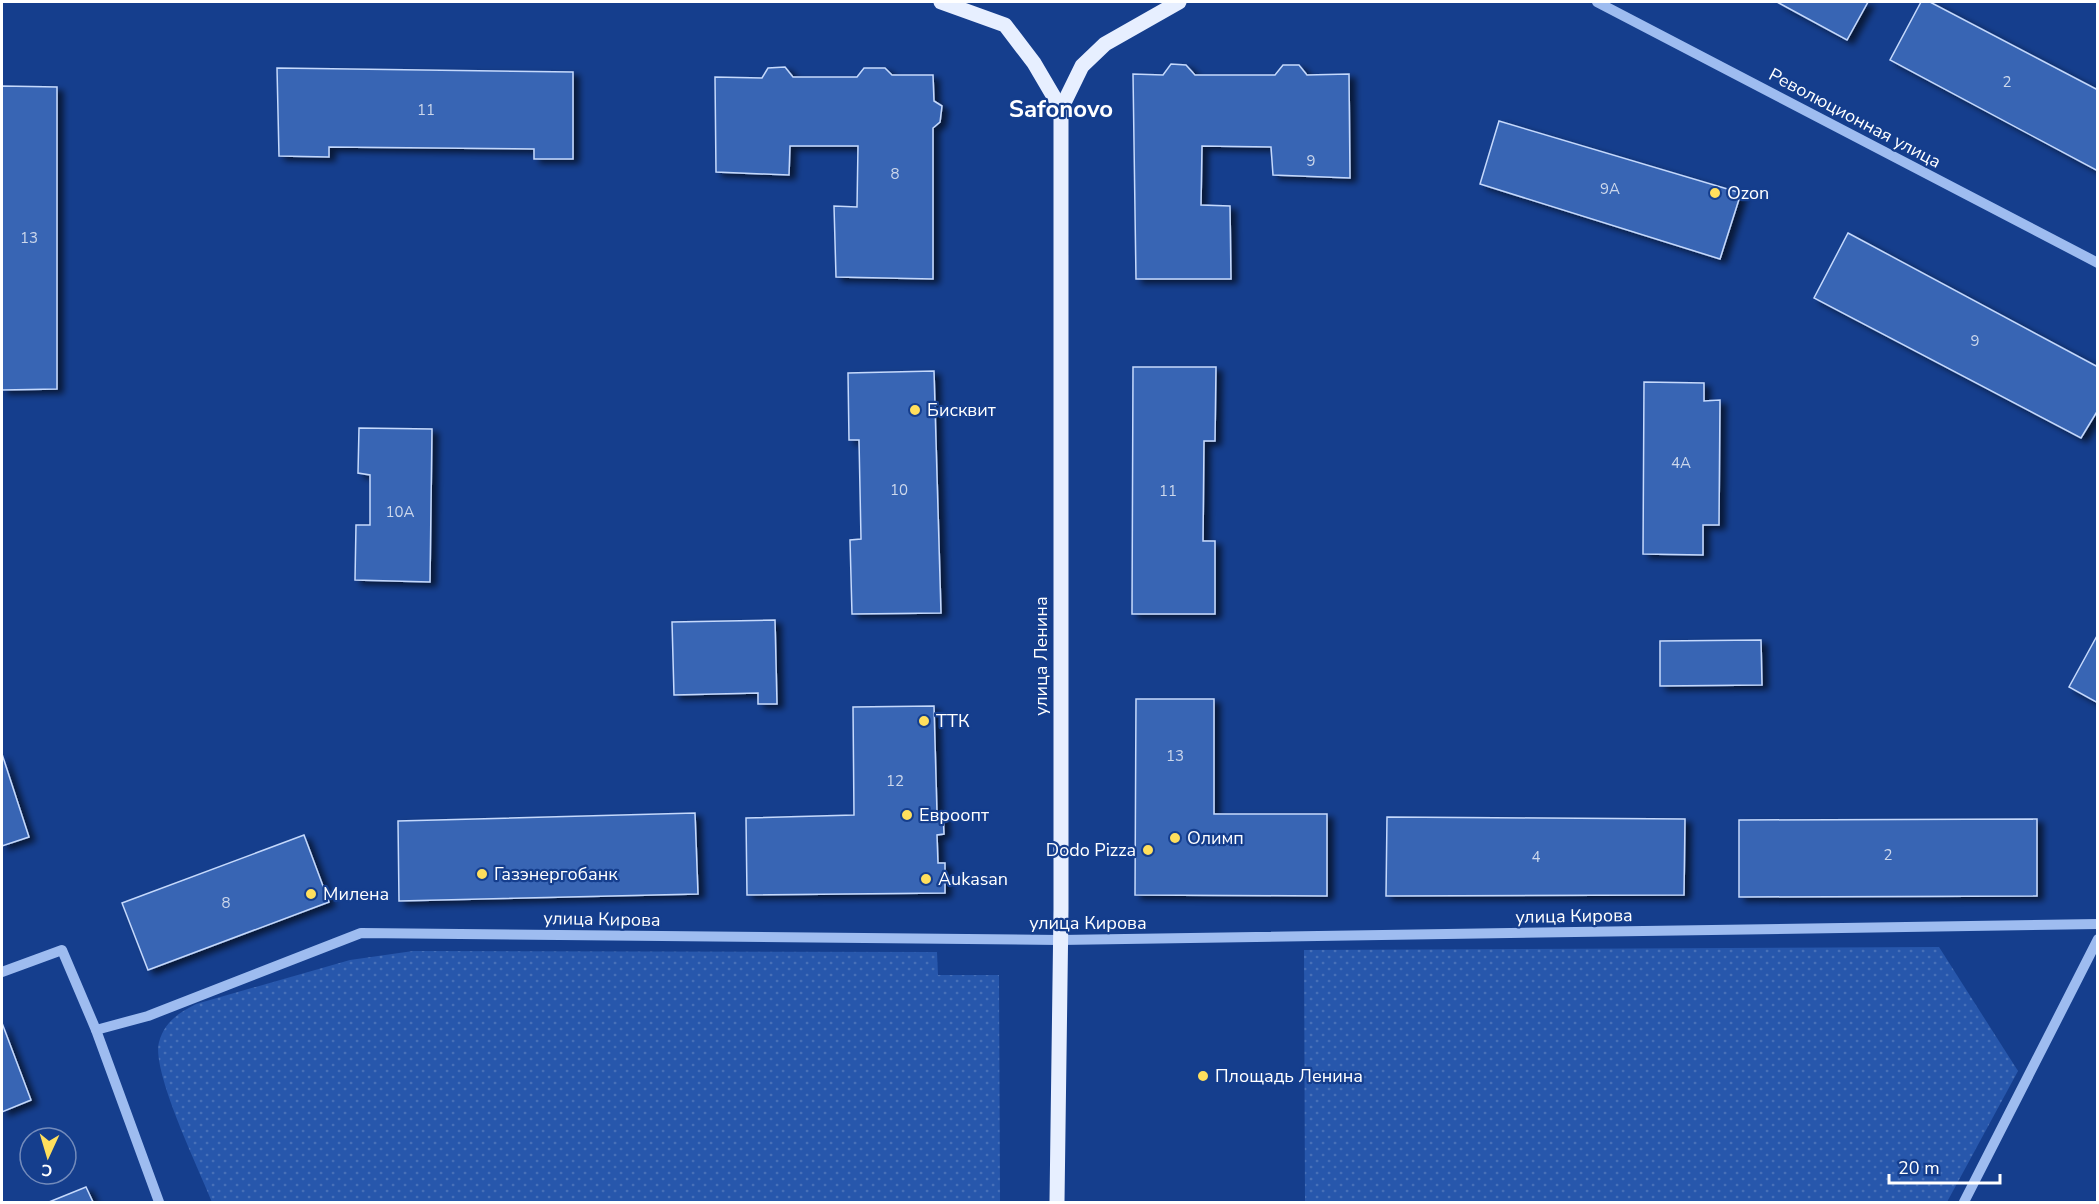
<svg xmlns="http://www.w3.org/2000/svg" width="2099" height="1204" font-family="'Nunito Sans',sans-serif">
	<defs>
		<pattern id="park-dots" width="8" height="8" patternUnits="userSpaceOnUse" patternTransform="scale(1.5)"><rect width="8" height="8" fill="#2757ac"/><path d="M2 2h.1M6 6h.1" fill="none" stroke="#4770b8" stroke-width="1.8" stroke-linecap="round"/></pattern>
		<filter id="shadow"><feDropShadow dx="6" dy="4" stdDeviation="3" flood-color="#0009"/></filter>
	</defs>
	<rect width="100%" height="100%" fill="#153e8d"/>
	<g fill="url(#park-dots)">
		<polygon points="1939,947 2018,1071 1947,1202 1305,1202 1304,950"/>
		<path d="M413,951L937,952L938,975H999L1000,1202H212C200,1171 151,1071 159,1042C165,1021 179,1013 196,1004L350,960Z"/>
	</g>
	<g fill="#3865b4" stroke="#c5d9fc" stroke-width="1.5" filter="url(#shadow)">
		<polygon points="1777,2 1868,2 1847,40"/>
		<polygon points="1921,2 1930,2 2098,90 2098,171 1890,60"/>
		<polygon points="1171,64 1186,65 1195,75 1275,75 1283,65 1299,65 1307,75 1349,74 1350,178 1273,175 1271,147 1202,146 1201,205 1230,206 1231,279 1136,279 1133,74 1163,75"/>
		<polygon points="785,67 793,77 857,77 864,68 885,68 892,75 933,75 934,101 942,106 940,122 933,128 933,279 836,277 834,206 857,207 858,146 790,146 789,175 716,172 715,77 762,78 768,68"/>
		<polygon points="277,68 573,72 573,159 534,159 534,149 329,147 329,157 279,156"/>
		<polygon points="2,86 57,87 57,389 2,390"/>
		<polygon points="1499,121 1741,193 1720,259 1480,184"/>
		<polygon points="1848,233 2098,367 2098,410 2081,438 1814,298"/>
		<polygon points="1133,367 1216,367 1215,441 1204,441 1203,541 1215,541 1215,614 1132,614"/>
		<polygon points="934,371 941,613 852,614 850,540 861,539 859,440 849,440 848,373"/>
		<polygon points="1644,382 1704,383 1704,401 1720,400 1719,525 1703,525 1703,555 1643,554"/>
		<polygon points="359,428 432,429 430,582 355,580 356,525 370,525 370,475 358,473"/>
		<polygon points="775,620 777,704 758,704 758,693 674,695 672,622"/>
		<polygon points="2098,634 2098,703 2069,687"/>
		<polygon points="1761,640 1762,685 1660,686 1660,641"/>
		<polygon points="1136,699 1214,699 1214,814 1327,814 1327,896 1135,895"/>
		<polygon points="934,706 937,813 943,813 944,834 937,835 938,863 945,863 945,893 747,895 746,818 854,815 853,707"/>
		<polygon points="2,754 29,837 2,846"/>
		<polygon points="695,813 698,894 399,901 398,821"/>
		<polygon points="1387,817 1685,819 1684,895 1386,896"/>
		<polygon points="2037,819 2037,896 1739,897 1739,820"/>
		<polygon points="304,835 329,902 148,970 122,903"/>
		<polygon points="2,1023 31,1100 2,1112"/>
		<polygon points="86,1187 93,1202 49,1202"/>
	</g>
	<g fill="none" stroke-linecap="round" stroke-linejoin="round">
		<g stroke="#9ebcf0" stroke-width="10">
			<polyline points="1597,2 2098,263"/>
			<polyline points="2,972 62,950 96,1030 159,1202"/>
			<polyline points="96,1030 148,1016 361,933 1060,940 2098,924"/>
			<polyline points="1964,1202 2098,939"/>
		</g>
		<g stroke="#e7efff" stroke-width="15">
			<polyline points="941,2 1005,25 1034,63 1061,109"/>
			<polyline points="1057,1202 1061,909 1061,109 1082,66 1105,44 1179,2"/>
		</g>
	</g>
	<g fill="#ffdf5d" stroke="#153e8d" stroke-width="2">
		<circle cx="1715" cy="193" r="6"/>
		<circle cx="915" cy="410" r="6"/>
		<circle cx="924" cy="721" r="6"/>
		<circle cx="907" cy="815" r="6"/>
		<circle cx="1175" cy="838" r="6"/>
		<circle cx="1148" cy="850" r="6"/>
		<circle cx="482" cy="874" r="6"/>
		<circle cx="926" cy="879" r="6"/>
		<circle cx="311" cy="894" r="6"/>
		<circle cx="1203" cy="1076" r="6"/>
	</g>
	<g text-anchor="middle" stroke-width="4.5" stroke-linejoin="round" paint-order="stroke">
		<g font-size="15" fill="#cdd8ec">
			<text x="2007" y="87">2</text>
			<text x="426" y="115">11</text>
			<text x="1311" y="166">9</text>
			<text x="895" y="179">8</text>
			<text x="1610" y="194">9А</text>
			<text x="29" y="243">13</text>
			<text x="1975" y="346">9</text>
			<text x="1681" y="468">4А</text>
			<text x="899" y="495">10</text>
			<text x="1168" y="496">11</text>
			<text x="400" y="517">10А</text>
			<text x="1175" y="761">13</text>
			<text x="895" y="786">12</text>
			<text x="1888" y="860">2</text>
			<text x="1536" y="862">4</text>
			<text x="226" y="908">8</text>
		</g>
		<g font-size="18" fill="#fff" stroke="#153e8d">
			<text transform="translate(1855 118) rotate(28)" y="6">Революционная улица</text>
			<text transform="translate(1041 656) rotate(-90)" y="6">улица Ленина</text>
			<text transform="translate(1574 916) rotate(-1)" y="6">улица Кирова</text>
			<text transform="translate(602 919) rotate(1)" y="6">улица Кирова</text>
			<text x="1088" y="929">улица Кирова</text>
		</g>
		<g font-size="18" fill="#fff" stroke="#153e8d" text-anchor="start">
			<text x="1727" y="199">Ozon</text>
			<text x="927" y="416">Бисквит</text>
			<text x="936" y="727">ТТК</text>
			<text x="919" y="821">Евроопт</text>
			<text x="1187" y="844">Олимп</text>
			<text x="1136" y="856" text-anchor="end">Dodo Pizza</text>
			<text x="494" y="880">Газэнергобанк</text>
			<text x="938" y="885">Aukasan</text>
			<text x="323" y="900">Милена</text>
			<text x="1215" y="1082">Площадь Ленина</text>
		</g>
		<g font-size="24" font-weight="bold" fill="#fff" stroke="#153e8d">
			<text x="1061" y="117">Safonovo</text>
		</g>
	</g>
	<rect width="2099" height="1204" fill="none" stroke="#ffffff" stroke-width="6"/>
	<g transform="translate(48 1156) rotate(184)"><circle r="28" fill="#153e8d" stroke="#738bbb" stroke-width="1.5"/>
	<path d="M0-4.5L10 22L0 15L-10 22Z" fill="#ffdf5d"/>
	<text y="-9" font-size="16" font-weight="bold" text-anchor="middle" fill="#ffffff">С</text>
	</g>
	<path d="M1889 1174v9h111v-9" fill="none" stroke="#ffffff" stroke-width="3"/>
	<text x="1898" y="1174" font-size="18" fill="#ffffff" stroke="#153e8d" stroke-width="4.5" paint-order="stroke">20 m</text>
</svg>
